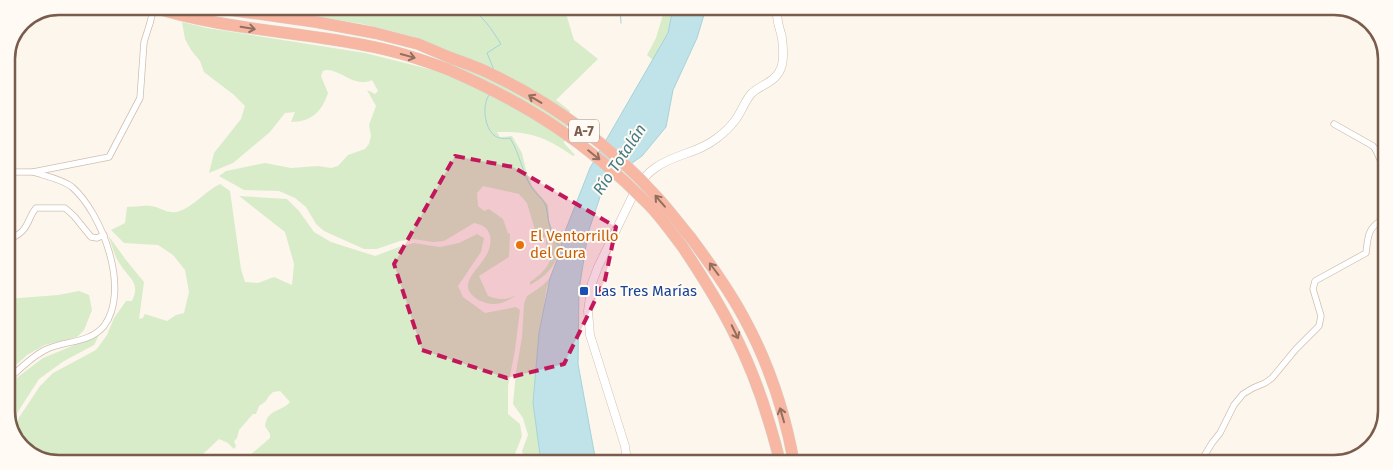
<svg xmlns="http://www.w3.org/2000/svg" width="1393" height="470" font-family="'Fira Sans',sans-serif">
	<rect width="100%" height="100%" fill="#fdf6ec"/>
	<g fill="#d8ecc9">
		<path d="M258,7H564L574,40L598,59L556,100L570,111L564,143L575,155L573,156C546,137 530,131 497,132L500,137L512,136L522,153L526,170L532,186L548,205L549,221L554,234L549,235C547,244 550,251 546,260V238L541,236L538,229L535,230L527,203L519,194L483,186L477,193L478,206L484,211L489,209L503,219L508,233L510,234L509,257L479,276L488,296C500,300 506,300 517,295C510,299 503,304 495,304C484,305 466,296 468,284C471,269 494,257 490,236C488,227 482,225 474,223L444,241L433,242L413,239L400,241L377,249H364L324,231L316,224L306,207L295,198L279,191L244,190L219,176L226,171L265,163L291,168L318,166L331,168L338,166L348,155L365,149L369,144L371,136L369,125L376,106L367,90L375,94L378,91L372,80C370,81 367,82 365,82C350,84 335,66 323,71L321,76L328,93C322,111 312,122 291,122L295,112L285,113L270,132L233,163L209,173L214,153L241,119L245,106L234,95L204,72L200,61L191,50L185,39L182,22L207,28L365,53L445,73L453,53L415,37L363,24Z"/>
		<polygon points="665,8 673,8 668,33 653,60 647,55 656,38"/>
		<path d="M220,184L230,191L241,269L245,282L258,283L274,277L292,285L294,264L285,232L239,196L287,199L299,211L314,232L331,242L375,256L399,247L414,243L440,247L459,243L477,234L484,238L481,252L458,286L463,297L485,313L516,307L520,310L515,350L508,386V414L520,424L522,436L515,454L518,462L243,461L270,438V434L265,426C268,408 280,413 290,402L280,391L273,392L269,396L265,402L259,406L256,414H253L239,430L237,438L234,441L236,446L234,449L228,443L219,439L203,454L198,461H42L17,443L13,431L18,419L40,386L53,373L96,350L107,335L114,318L126,301H132C141,282 129,279 120,264C114,256 112,244 108,235L126,260L144,282L139,319L143,318L145,314L167,321L176,315L184,313L189,292L185,270L173,255L158,245L124,243L111,230L125,223L127,207C135,207 143,205 151,206C160,207 167,214 177,212C194,207 205,191 220,184Z"/>
		<path d="M564,234C558,259 554,272 530,285V282C546,271 554,261 552,241L558,240Z"/>
		<polygon points="550,278 546,290 533,403 541,462 525,462 522,451 528,435 523,418 513,404 516,372 522,337 524,304 527,296 542,286"/>
		<polygon points="79,291 89,295 92,310 84,330 77,337 45,345 27,355 6,374 6,299 58,295"/>
		<polygon points="99,335 94,345 64,361 39,379 10,424 6,415 6,386 43,358"/>
	</g>
	<polygon fill="#bfe3e8" stroke="#a5d3da" points="673,8 706,8 697,38 673,90 666,127 642,156 605,182 588,233 579,290 578,364 596,462 541,462 533,403 539,333 550,278 559,255 564,234 590,168 668,33"/>
	<g fill="none" stroke-linecap="round" stroke-linejoin="round">
		<g stroke="#a5d3da" stroke-width="1">
			<path d="M466,7C482,13 492,30 501,44L487,53L494,70"/>
			<polyline points="620,7 621,23"/>
			<path d="M489,95C482,105 484,128 495,136C500,139 505,139 510,138C520,154 522,173 532,188C536,194 544,200 546,206C548,215 548,223 552,233"/>
			<polyline points="556,242 560,247"/>
		</g>
		<defs>
			<g id="minor">
				<path d="M1334,124L1373,146C1379,153 1379,162 1386,169"/>
				<polyline points="6,172 33,172 109,157 140,98 144,42 150,23"/>
				<path d="M6,241C12,238 20,235 24,229C29,223 30,215 36,208H65L74,216L91,237L97,238L104,235"/>
				<path d="M6,381C18,371 31,357 45,350C64,340 89,344 104,326C131,290 102,213 72,187C62,179 45,176 33,172"/>
				<path d="M1200,463L1212,443L1220,433L1234,405L1243,394L1253,388L1265,383L1272,378L1296,349L1319,326L1321,316L1313,289L1315,281L1366,253C1368,235 1368,227 1385,218"/>
			</g>
			<path id="tertiary" d="M627,462L625,446L590,335L588,311L592,283L598,267L637,187C642,180 648,173 655,168C674,154 699,153 717,138C724,133 731,126 736,119C742,111 745,100 752,93C762,84 776,82 781,68C784,60 783,46 782,38C780,28 775,18 778,8"/>
			<g id="motorway">
				<path d="M149,6C222,30 300,31 374,47C399,52 423,60 447,69"/>
				<polyline points="209,7 316,22 375,33 418,44 451,58"/>
				<path d="M691,238C710,264 729,290 744,318C768,362 785,413 794,463"/>
				<path d="M682,246C721,304 749,354 769,422C773,435 777,449 780,463"/>
			</g>
		</defs>
		<use href="#minor" stroke="#d1beb0" stroke-width="7"/>
		<use href="#tertiary" stroke="#d1beb0" stroke-width="9"/>
		<use href="#motorway" stroke="#dad1cd" stroke-width="12"/>
		<use href="#minor" stroke="#fff" stroke-width="5.5"/>
		<use href="#tertiary" stroke="#fff" stroke-width="8"/>
		<use href="#motorway" stroke="#f7b7a3" stroke-width="11"/>
		<defs>
			<polyline id="minor-bridge" points="150,23 154,6"/>
			<g id="motorway-bridge">
				<path d="M451,58C465,63 480,68 493,75C554,104 612,147 657,197C669,210 680,225 691,238"/>
				<path d="M447,69C526,103 587,142 648,204C661,217 671,232 682,246"/>
			</g>
		</defs>
		<use href="#minor-bridge" stroke="#d1beb0" stroke-width="7" stroke-linecap="butt"/>
		<use href="#motorway-bridge" stroke="#dad1cd" stroke-width="12" stroke-linecap="butt"/>
		<use href="#minor-bridge" stroke="#fff" stroke-width="5.5"/>
		<use href="#motorway-bridge" stroke="#f7b7a3" stroke-width="11"/>
	</g>
	<defs><path id="oneway-shaft" d="M-6 0H5M1.5-3L5.5 0L1.5 3" fill="none" stroke-width="1.6" stroke-linecap="round" stroke-linejoin="round" transform="scale(1.25)"/></defs>
	<g stroke="#936e5e">
		<use href="#oneway-shaft" transform="translate(248 28) rotate(9)"/>
		<use href="#oneway-shaft" transform="translate(408 56) rotate(15)"/>
		<use href="#oneway-shaft" transform="translate(535 99) rotate(-149)"/>
		<use href="#oneway-shaft" transform="translate(594 155) rotate(39)"/>
		<use href="#oneway-shaft" transform="translate(660 201) rotate(-131)"/>
		<use href="#oneway-shaft" transform="translate(714 269) rotate(-127)"/>
		<use href="#oneway-shaft" transform="translate(735 332) rotate(64)"/>
		<use href="#oneway-shaft" transform="translate(782 415) rotate(-106)"/>
	</g>
	<path fill="#c2185b" fill-opacity="0.2" stroke="#c2185b" stroke-width="4" stroke-dasharray="10 6" stroke-linejoin="round" d="M455,156L513,167L616,227L605,280L564,364L507,378L422,350L394,264Z"/>
	<circle fill="#e8710a" stroke="#fffaf3" stroke-width="2" cx="520" cy="245" r="5"/>
	<rect fill="#1a4fb4" stroke="#fffaf3" stroke-width="2" x="579" y="286" width="10" height="10" rx="2.5"/>
	<g text-anchor="middle" stroke-width="4" stroke-linejoin="round" paint-order="stroke">
		<rect fill="#fffaf3" stroke="#a28b7f" stroke-width="1" x="569" y="119.5" width="30" height="23" rx="4"/>
		<g font-size="14" font-weight="bold" fill="#7a5c4d">
			<text x="584" y="136">A-7</text>
		</g>
		<g font-size="15" fill="#c56008" stroke="#fffaf3" text-anchor="start">
			<text x="530" y="241">El Ventorrillo<tspan x="530" dy="17">del Cura</tspan></text>
		</g>
		<g font-size="15" fill="#164399" stroke="#fffaf3" text-anchor="start">
			<text x="594" y="296">Las Tres Marías</text>
		</g>
		<g font-size="16" font-style="italic" fill="#437c86" stroke="#fffaf3">
			<text transform="translate(619 159) rotate(-56)" y="6">Río Totalán</text>
		</g>
	</g>
	<path d="M0 0H1393V470H0ZM59 15H1334A44 44 0 0 1 1378 59V411A44 44 0 0 1 1334 455H59A44 44 0 0 1 15 411V59A44 44 0 0 1 59 15Z" fill="#fffaf3" fill-rule="evenodd"/>
	<path fill="none" stroke="#7a5c4d" stroke-width="2.5" d="M59 15H1334A44 44 0 0 1 1378 59V411A44 44 0 0 1 1334 455H59A44 44 0 0 1 15 411V59A44 44 0 0 1 59 15Z"/>
</svg>
